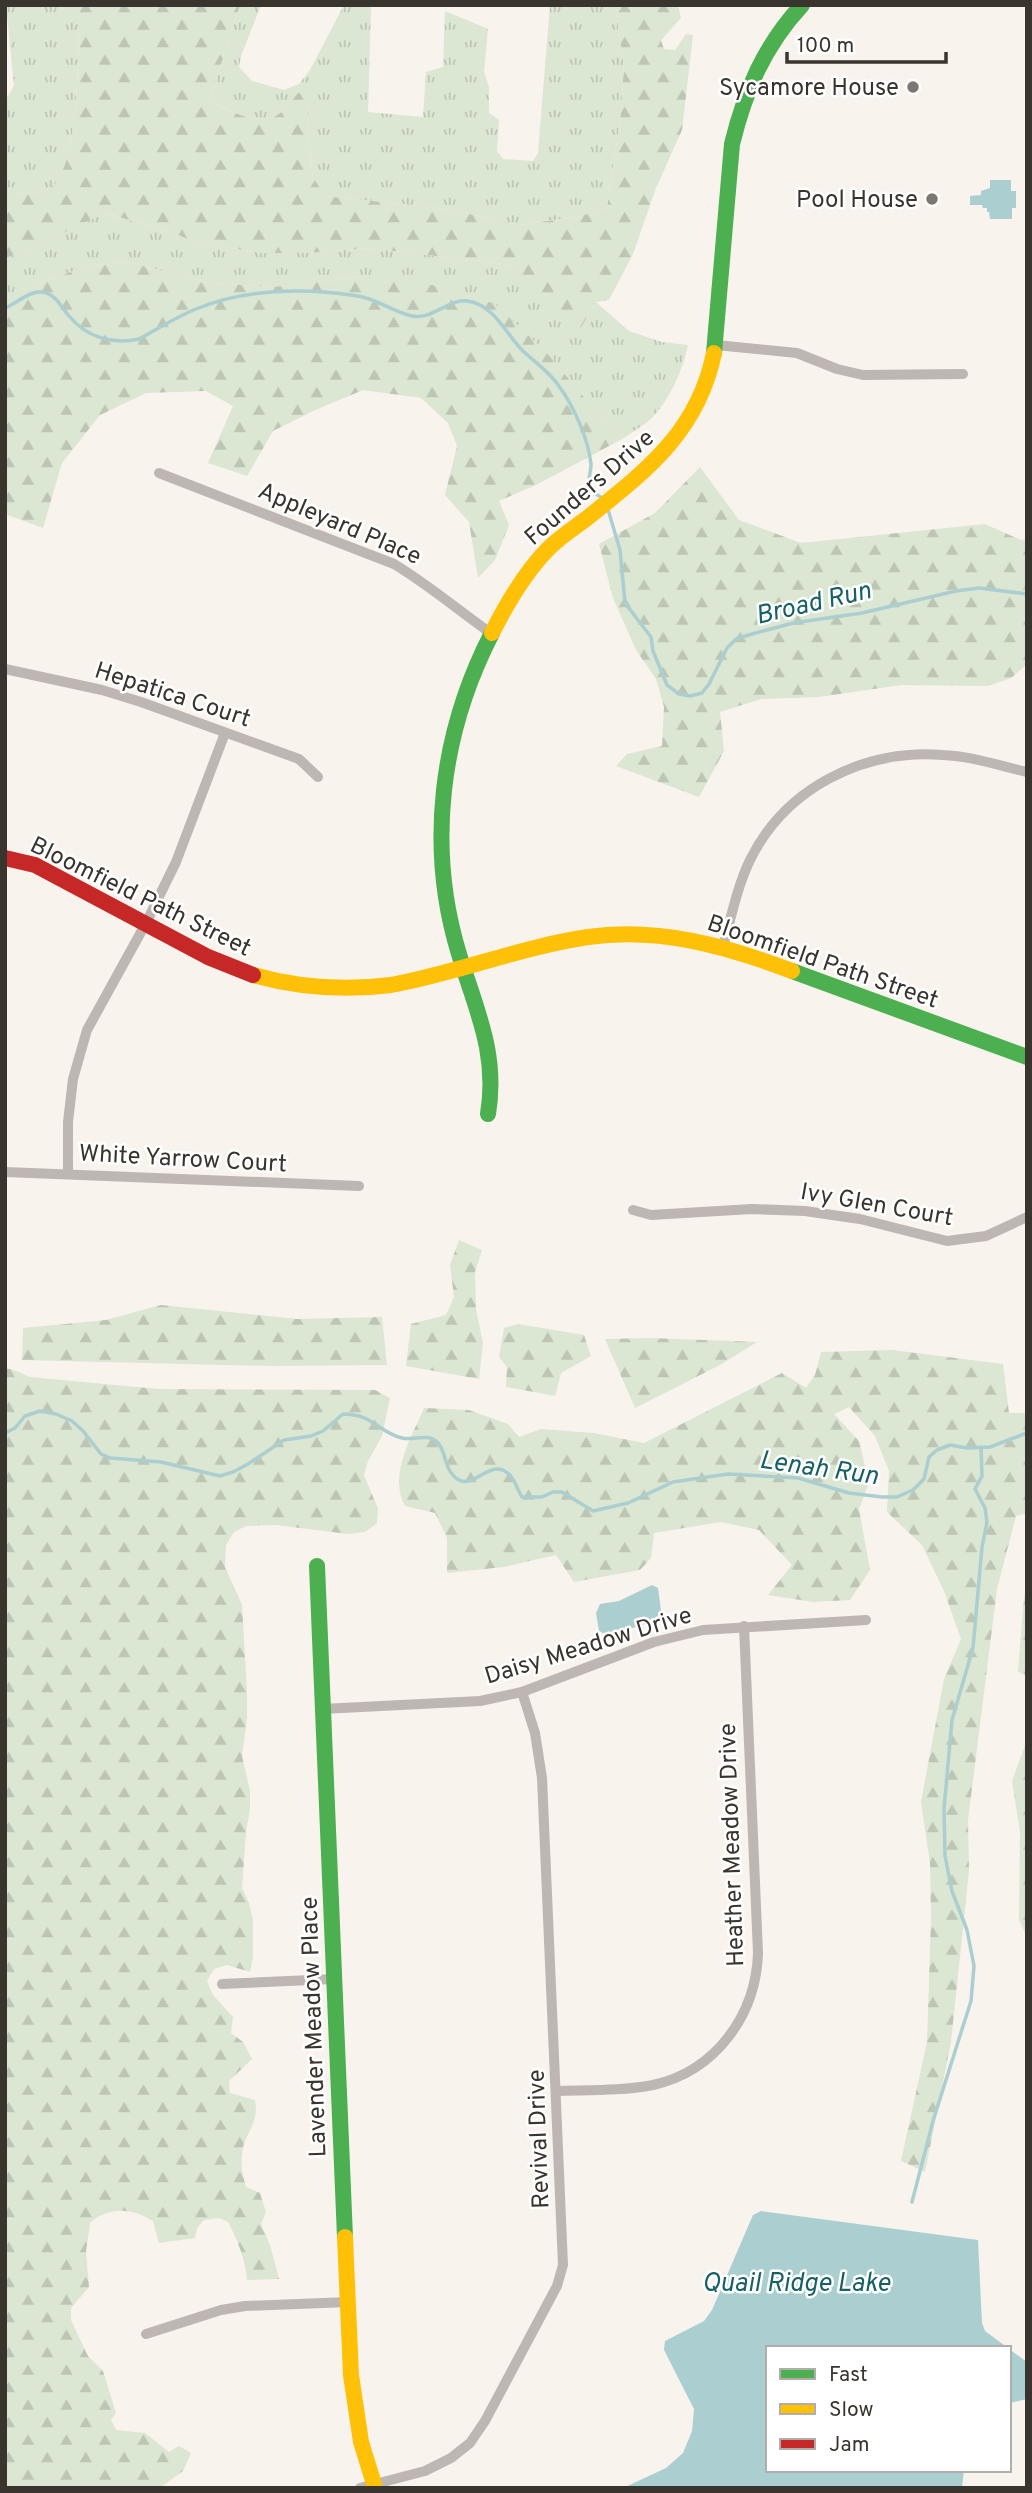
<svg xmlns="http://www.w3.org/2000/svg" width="1032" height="2493" font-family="Overpass,sans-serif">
	<defs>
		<pattern id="grass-tufts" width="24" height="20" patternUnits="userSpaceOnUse" patternTransform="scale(1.75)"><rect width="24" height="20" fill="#dbe6d3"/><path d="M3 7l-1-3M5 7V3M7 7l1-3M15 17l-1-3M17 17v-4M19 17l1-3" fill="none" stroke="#bdc6b5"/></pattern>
		<pattern id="forest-firs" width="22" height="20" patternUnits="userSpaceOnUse" patternTransform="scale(1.75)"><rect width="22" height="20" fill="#dbe6d3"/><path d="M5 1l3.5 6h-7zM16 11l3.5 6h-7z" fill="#bdc6b5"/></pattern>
	</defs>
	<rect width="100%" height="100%" fill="#f9f3ed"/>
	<g fill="url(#grass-tufts)">
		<path d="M6,5H79C79,38 80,175 49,189C36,195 19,193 5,193V101L14,86Z"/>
		<path d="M240,5H261L241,56L239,67L252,81L284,90L299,84L310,70L344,5L371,6L368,112L423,117L426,72L443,67L445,11L488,29L484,72L489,87V113L499,120L497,151L503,159L533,161L538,153L550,5H615L624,66L621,113L607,208L577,217L518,225L447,209L325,196L313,177L307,129L308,101L298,93C292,100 283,113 274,117C254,125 227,109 209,101Z"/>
		<path d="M104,213L170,232L199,243L263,253H308L368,248L512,265L579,331L596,302L629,331L662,342L688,345C682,372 670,399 651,419C643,426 632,432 624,438L593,408L360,277L273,287L209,283L127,262L85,267L5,295V258L26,251Z"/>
	</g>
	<g fill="url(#forest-firs)">
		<path d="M79,5H240L209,101C226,109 255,125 274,117C283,113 292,100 298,93H304L308,101L307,129L313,177L325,196L447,209L518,225L577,217L607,208L621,113L624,66L615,5H678L681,18L661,40L664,49L675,50L686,34L693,35L682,130L656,188L633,254L609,300L596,302L579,331L572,334L538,292L512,265L368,248L308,253H263L199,243L170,232L105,213L26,251L5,258V193C19,193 36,195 49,189C80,175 79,38 79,5Z"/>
		<polygon points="127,262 209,283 273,287 360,277 432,285 495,304 545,351 593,408 624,438 536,485 499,501 509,525 495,560 478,578 469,522 445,495 457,446 448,423 421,398 363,390 313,411 273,431 247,476 208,463 233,406 206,391 146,393 100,415 62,463 43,528 5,514 5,295 85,267"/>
		<polygon points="700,467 739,520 801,543 985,524 1021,540 1027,539 1027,664 1011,678 988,686 901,685 819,697 761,699 720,712 724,751 699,797 616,766 627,754 662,746 664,707 656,679 636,650 613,598 599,544 655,513"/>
		<polygon points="459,1240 482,1250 475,1272 476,1309 483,1343 479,1379 406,1366 411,1324 446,1315 454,1297 450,1265"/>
		<polygon points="161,1305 297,1319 382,1317 387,1365 271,1366 22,1360 23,1328 106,1320"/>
		<polygon points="518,1324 584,1335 591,1356 561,1373 555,1396 506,1387 507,1367 499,1357 504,1328"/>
		<polygon points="650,1338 757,1342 720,1365 635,1408 605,1339"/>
		<path d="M892,1350L1003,1364L1009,1413H1027V1513L1016,1516L997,1589L968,1820L969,1871L951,2042L925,2172L901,2161L927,2042L931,1918L930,1863L921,1802L944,1679L961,1639L944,1591L922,1545L887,1512L889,1471L875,1436L849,1407L834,1414L859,1441L869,1483L859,1509L870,1570L850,1600L813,1602L768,1595L792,1565L759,1530L721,1522L654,1533L651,1558L640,1570L574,1582L556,1555L504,1567L447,1573V1538L435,1513L405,1506C388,1475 412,1437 424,1408L469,1410L508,1424L519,1437L541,1429L594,1433L644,1443L782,1373L806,1388L815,1375L821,1352Z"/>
		<path d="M5,1368L14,1370L30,1377L158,1389L375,1390L390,1398L382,1436L368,1461L364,1475L378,1509L377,1523L365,1532L348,1534L276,1525L246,1526L234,1532L226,1545L225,1567L242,1605L247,1692V1718L242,1756L250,1791V1809L246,1832L242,1888L249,1903L253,1920V1957L250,1972L227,1965L214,1969L207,1981L213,1995L233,2017L231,2033L243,2042L252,2059L229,2081L230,2093L255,2100C259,2123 248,2128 243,2148C240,2162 242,2173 246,2187L260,2193L266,2212L261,2224L270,2245L279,2279L247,2280C245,2258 238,2241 228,2222L219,2218L204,2220L197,2228L195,2238L159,2243L153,2221C133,2208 108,2206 90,2223L86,2252L89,2287L71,2308V2320L88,2356L103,2371L116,2413L111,2420L116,2430L145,2433L169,2452L179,2446L191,2453L183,2471L160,2488H5Z"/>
		<polygon points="1027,1592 1027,1674 1026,1675 1018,1672 1024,1596"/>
		<polygon points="1027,1740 1027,1937 1019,1920 1020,1832 1012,1781"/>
	</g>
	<g fill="#abcfd0">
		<polygon points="990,180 1011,180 1011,191 1016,191 1016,208 1012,208 1012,219 990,219 989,212 987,212 987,208 983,208 982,205 970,205 970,196 981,195 981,191 990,188"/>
		<polygon points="652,1585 658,1588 662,1618 609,1636 599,1631 596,1613 600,1604 619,1601"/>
		<polygon points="761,2211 978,2240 982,2323 985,2331 1008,2348 768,2348 768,2470 964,2470 962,2488 623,2488 666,2468 683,2453 692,2431 694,2409 664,2350 665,2341 704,2321 712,2310 753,2215"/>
		<polygon points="1009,2349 1027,2362 1027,2399 1010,2403"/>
	</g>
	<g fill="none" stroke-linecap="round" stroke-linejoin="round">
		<g stroke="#abcfd0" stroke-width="3.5">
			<path d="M5,308C15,304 30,291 40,292C55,292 61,307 69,316C86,337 113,345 139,339C158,329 176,317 196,309C246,288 304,288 358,296C377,299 393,312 412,316C433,320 447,299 467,301C493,304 505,332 521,349C534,362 549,371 559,386C574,407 588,438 591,464C591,471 588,479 589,485C591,493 598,495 604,499"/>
			<polyline points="607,506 620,550 625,603 651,637 653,651 667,685 679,694 690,696 702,693 709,684 727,648 736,639 752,634 793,623 862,613 956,591 979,588 1027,594"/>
			<path d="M5,1433L15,1428L25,1416L40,1411L56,1414L72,1421L83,1431L101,1454L110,1458L161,1462L220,1476L233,1472L248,1464L284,1440L311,1436L323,1431L343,1414C373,1414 378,1432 402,1438C414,1441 428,1432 438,1443C447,1453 444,1472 459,1480C476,1489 494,1453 512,1478C516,1483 518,1491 522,1497H542L553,1492H562L593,1511L628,1503L673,1482L728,1474L798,1478L849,1493L882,1497H897L913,1490L924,1479L929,1457L937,1450L950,1445L967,1448L990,1447L1027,1433"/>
			<polyline points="912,2202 933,2121 971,2001 974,1966 967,1930 952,1891 945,1856 944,1809 952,1720 973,1648 982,1547 987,1522 985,1508 975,1489 982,1476 981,1447"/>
		</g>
		<g stroke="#bdb6b2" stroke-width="10">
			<polyline points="716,345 797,353 837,369 863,375 963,374"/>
			<path d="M159,473L394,564C429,585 459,611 492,634"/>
			<polyline points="5,669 102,690 141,702 299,759 318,777"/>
			<path d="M723,947C731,918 737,887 750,860C786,787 864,749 943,755C971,756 1000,766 1027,772"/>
			<polyline points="5,1172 359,1186"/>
			<polyline points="68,1174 68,1122 73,1079 87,1030 146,923 176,862 225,733"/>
			<polyline points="633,1210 651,1215 752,1209 805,1211 860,1219 947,1241 986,1236 1027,1217"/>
			<polyline points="322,1709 480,1701 522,1692 654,1642 703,1630 866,1620"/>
			<polyline points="222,1984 334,1979"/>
			<path d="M557,2091C589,2090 622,2091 653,2085C716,2071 756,2015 758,1953L744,1626"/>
			<polyline points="146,2334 221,2310 245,2306 348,2302"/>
			<polyline points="360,2488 425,2471 451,2458 470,2443 485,2421 557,2286 563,2265 542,1778 535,1733 522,1692"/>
		</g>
		<g stroke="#4caf50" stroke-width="16">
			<path d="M714,353L732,144C745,91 764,46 802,5"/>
			<polyline points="792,971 1027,1057"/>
			<path d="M488,1114C498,1053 476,1010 459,954C426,846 441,732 492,633"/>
			<polyline points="317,1566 345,2237"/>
		</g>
		<g stroke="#ffc107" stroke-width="16">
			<path d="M492,633C507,603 525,572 549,548C560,537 574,528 586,519C646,471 698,432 714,353"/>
			<path d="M253,975C299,988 343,991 391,985C457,973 521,947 588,937C659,927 726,946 792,971"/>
			<polyline points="345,2237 351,2375 361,2442 374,2484"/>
		</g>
		<polyline stroke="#c62828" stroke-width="16" points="5,858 35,865 208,957 253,975"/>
	</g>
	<g fill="#7c7771" stroke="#fff" stroke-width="2.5">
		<circle cx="913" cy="87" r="7"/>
		<circle cx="932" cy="199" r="7"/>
	</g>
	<g text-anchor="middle" stroke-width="5" stroke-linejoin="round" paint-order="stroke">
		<g font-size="24" fill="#39342e" stroke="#fff" text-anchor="end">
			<text x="899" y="95">Sycamore House</text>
			<text x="918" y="207">Pool House</text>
		</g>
		<g font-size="24" fill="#39342e" stroke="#fff">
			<text transform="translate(589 487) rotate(-41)" y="8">Founders Drive</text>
			<text transform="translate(340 523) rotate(23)" y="8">Appleyard Place</text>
			<text transform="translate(173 694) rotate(18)" y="8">Hepatica Court</text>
			<text transform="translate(141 896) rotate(26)" y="8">Bloomfield Path Street</text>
			<text transform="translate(823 961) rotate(19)" y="8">Bloomfield Path Street</text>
			<text transform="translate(183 1158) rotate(3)" y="8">White Yarrow Court</text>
			<text transform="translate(877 1204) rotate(10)" y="8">Ivy Glen Court</text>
			<text transform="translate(588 1645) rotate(-17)" y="8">Daisy Meadow Drive</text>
			<text transform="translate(731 1845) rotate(-92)" y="8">Heather Meadow Drive</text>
			<text transform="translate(313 2027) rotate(-92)" y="8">Lavender Meadow Place</text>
			<text transform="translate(538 2139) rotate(-92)" y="8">Revival Drive</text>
		</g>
		<g font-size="26" font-style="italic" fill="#176065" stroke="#fff">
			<text transform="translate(813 602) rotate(-13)" y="9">Broad Run</text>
			<text transform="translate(819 1467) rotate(8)" y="9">Lenah Run</text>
			<text x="796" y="2291">Quail Ridge Lake</text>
		</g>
	</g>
	<rect width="1032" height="2493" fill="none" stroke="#39342e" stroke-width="14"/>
	<rect x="766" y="2346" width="245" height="126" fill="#ffffff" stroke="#b0aeab" stroke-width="2"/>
	<rect x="780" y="2369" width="35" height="10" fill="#4caf50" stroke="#b0aeab" stroke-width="2"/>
	<text x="829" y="2381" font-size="21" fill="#39342e">Fast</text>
	<rect x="780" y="2404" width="35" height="10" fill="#ffc107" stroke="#b0aeab" stroke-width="2"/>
	<text x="829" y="2416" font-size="21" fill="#39342e">Slow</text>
	<rect x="780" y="2439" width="35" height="10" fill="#c62828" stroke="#b0aeab" stroke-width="2"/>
	<text x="829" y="2451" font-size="21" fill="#39342e">Jam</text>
	<path d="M787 52v10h159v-10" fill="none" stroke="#39342e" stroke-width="3.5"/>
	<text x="797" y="52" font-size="21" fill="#39342e" stroke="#ffffff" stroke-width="5" paint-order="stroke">100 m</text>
</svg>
